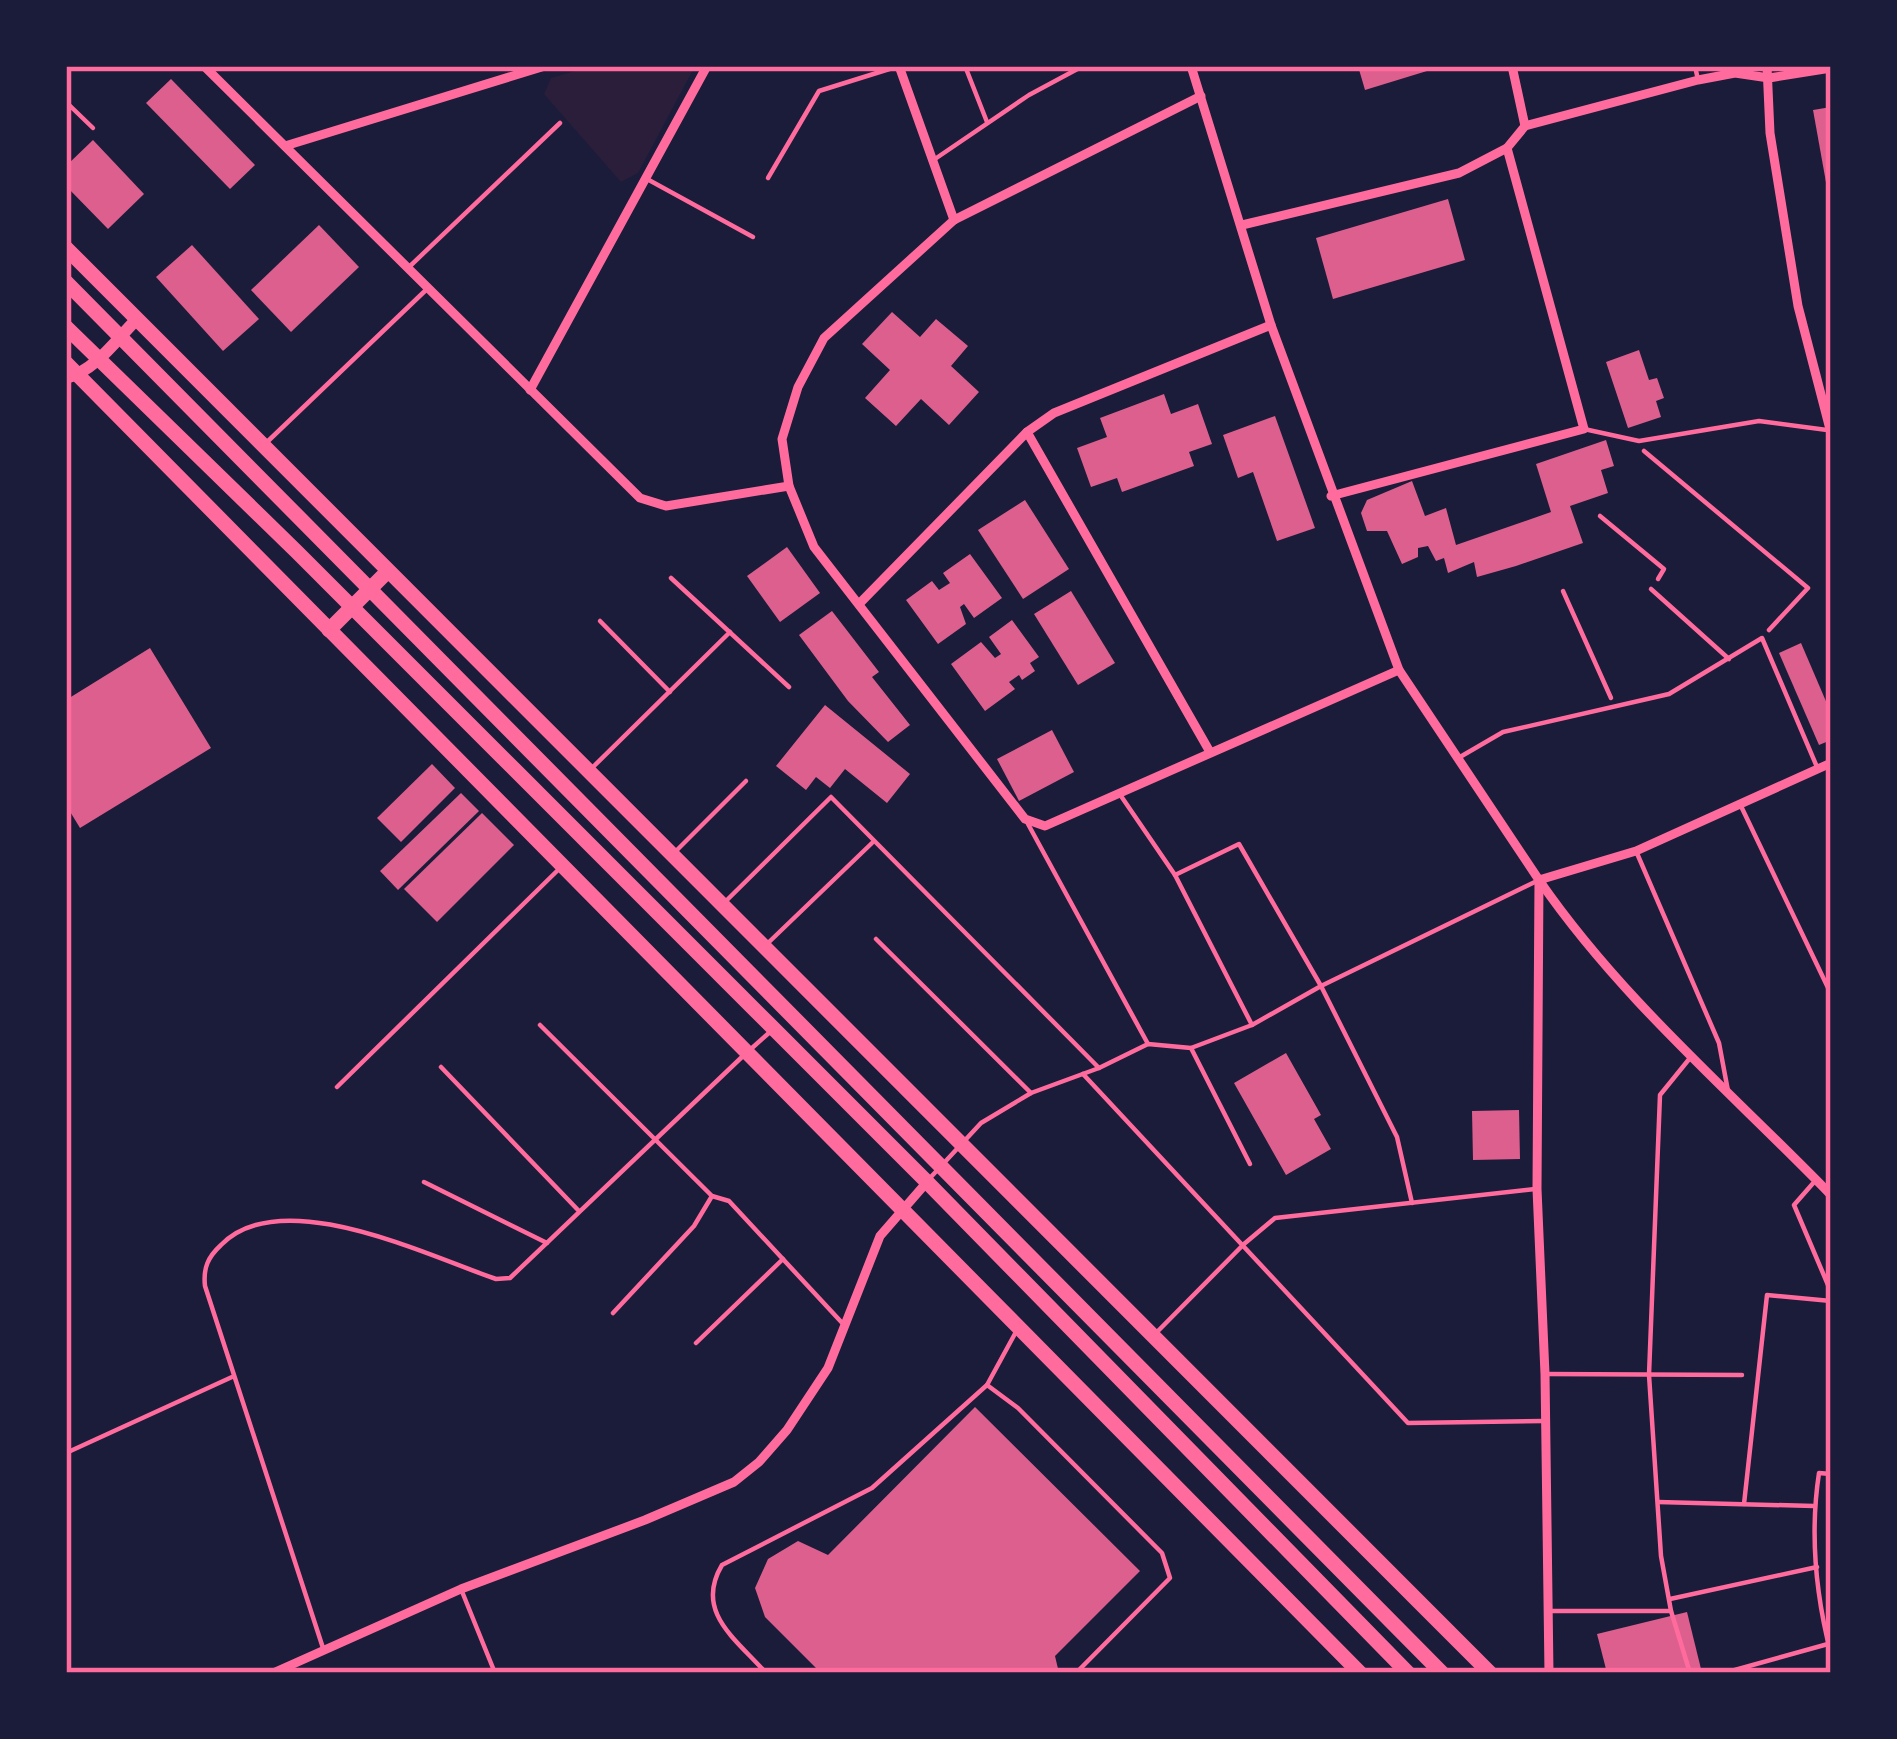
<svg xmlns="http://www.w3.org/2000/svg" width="1897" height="1739" font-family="'Work Sans',sans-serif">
	<rect width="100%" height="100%" fill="#1b1b3a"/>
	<polygon fill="#2a1e3b" points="592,66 695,66 638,173 621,182 544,94 551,78"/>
	<g fill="#dd5f8e">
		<polygon points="1358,66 1440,66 1440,67 1365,90"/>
		<polygon points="171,79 255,165 230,189 146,103"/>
		<polygon points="1831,107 1831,198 1829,199 1813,110"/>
		<polygon points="93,140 144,194 108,229 66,186 66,166"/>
		<polygon points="1448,199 1465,260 1333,299 1316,238"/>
		<polygon points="319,225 359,267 291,332 251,290"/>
		<polygon points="192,245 259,319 223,351 156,277"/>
		<polygon points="892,312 920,337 936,319 968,346 951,366 979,392 949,425 921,399 896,426 865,398 890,370 862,344"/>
		<polygon points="1639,350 1649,380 1657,378 1664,398 1656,401 1661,417 1628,428 1606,362"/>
		<polygon points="1164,394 1171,414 1198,404 1212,444 1189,452 1194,466 1122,492 1117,478 1091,487 1077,448 1107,437 1100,418"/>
		<polygon points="1275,416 1315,528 1277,541 1253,472 1238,478 1223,435"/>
		<polygon points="1606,440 1614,466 1601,470 1608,493 1570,506 1583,543 1516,566 1477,577 1474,562 1448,573 1444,558 1436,561 1428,546 1418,548 1418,557 1402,564 1387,531 1367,531 1361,513 1367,500 1412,481 1425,516 1446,508 1456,545 1551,512 1536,464"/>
		<polygon points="1025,500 1069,569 1023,599 978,530"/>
		<polygon points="787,547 820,593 780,622 747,576"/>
		<polygon points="970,554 1002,598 974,618 964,604 960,607 966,624 938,644 906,600 932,581 939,590 950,583 943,573"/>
		<polygon points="1071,591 1115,663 1078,685 1034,614"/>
		<polygon points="832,611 879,672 872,677 910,725 888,742 848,701 799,635"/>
		<polygon points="1012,620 1039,657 1030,663 1035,671 1022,680 1019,675 1009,682 1015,689 985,711 951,664 981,642 995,658 1001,654 989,637"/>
		<polygon points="1801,643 1831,713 1831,740 1819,745 1779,653"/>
		<polygon points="150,648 211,748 80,828 66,805 66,700"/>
		<polygon points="825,705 910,774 887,803 845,769 830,788 816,777 806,790 776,766"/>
		<polygon points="1052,730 1074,772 1019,801 997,759"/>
		<polygon points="432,764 455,788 401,842 377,818"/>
		<polygon points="461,793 479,811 398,890 380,871"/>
		<polygon points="482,813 514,845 437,922 404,889"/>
		<polygon points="1286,1053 1321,1115 1314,1119 1331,1149 1286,1175 1234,1083"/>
		<polygon points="1519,1110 1520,1159 1473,1160 1472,1111"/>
		<polygon points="975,1407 1140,1571 1055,1656 1059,1673 821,1673 765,1617 755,1588 768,1559 798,1541 828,1555"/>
		<polygon points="1687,1612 1702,1673 1607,1673 1597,1634"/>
	</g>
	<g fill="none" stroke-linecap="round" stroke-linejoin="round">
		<g stroke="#ff6b9d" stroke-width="4.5">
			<polyline points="1644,451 1808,588 1769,630"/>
			<polyline points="1600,516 1664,569 1658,579"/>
			<polyline points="1563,591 1611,698"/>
		</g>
		<g stroke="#ff6b9d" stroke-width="4.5">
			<polyline points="965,66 987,122"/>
			<polyline points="1695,66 1698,80"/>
			<polyline points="66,102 93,128"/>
			<polyline points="932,161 1029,95 1083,66"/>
			<polyline points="768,178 819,91 899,66"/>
			<polyline points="647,179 753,237"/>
			<polyline points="408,268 560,123"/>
			<polyline points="1584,429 1639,441 1759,421 1827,430"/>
			<polyline points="266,443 427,289"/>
			<polyline points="671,578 789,687"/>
			<polyline points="1651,589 1729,659"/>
			<polyline points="600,621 670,692"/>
			<polyline points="1460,757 1503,732 1669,694 1762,638 1817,767"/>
			<polyline points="592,768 730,632"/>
			<polyline points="1121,796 1175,875 1252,1025"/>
			<polyline points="1740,804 1831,994"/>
			<polyline points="1028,824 1148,1044"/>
			<polyline points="1636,851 1719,1043 1728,1091"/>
			<polyline points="675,852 746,781"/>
			<polyline points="1175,875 1239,844 1321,986 1397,1137 1412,1203"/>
			<polyline points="726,901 831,797 1099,1068"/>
			<polyline points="876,939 1031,1093"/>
			<polyline points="768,943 872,843"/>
			<polyline points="540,1025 712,1196 729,1201 845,1326"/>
			<polyline points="752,1048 770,1032"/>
			<polyline points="1191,1048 1250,1164"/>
			<polyline points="1690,1058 1660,1095 1649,1375 1661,1556 1671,1611 1690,1673"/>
			<polyline points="441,1067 578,1210"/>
			<polyline points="1083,1074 1408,1423 1544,1421"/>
			<polyline points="337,1087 558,870"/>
			<polyline points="930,1178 981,1123 1031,1093 1099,1068 1148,1044 1191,1048 1252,1025 1321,986 1539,880"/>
			<polyline points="1815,1181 1794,1205 1831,1292"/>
			<polyline points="424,1182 547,1243"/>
			<polyline points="613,1313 694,1226 712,1196"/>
			<polyline points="1157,1332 1244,1244 1275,1218 1535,1189"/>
			<polyline points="696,1343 783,1259"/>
			<polyline points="1545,1374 1742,1375"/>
			<polyline points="987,1385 1018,1408 1162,1553 1170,1578 1076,1673"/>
			<polyline points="66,1453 232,1377"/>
			<path d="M1831,1474L1819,1473C1810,1532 1816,1596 1831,1654"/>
			<polyline points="1658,1502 1814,1506"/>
			<polyline points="1744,1504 1767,1295 1831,1301"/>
			<polyline points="461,1589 495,1673"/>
			<polyline points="1670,1599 1817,1567"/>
			<polyline points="1551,1611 1671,1611"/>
			<path d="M323,1648L205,1286C203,1268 208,1257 221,1245C281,1183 428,1256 496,1279L510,1278L743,1056"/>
			<path d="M766,1673C736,1639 694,1612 722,1565L872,1488L987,1385L1017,1330"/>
			<polyline points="1724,1673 1828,1644"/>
		</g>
		<g stroke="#ff6b9d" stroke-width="9">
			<polyline points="204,66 640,498 666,506 789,486"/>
			<polyline points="899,66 954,220"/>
			<polyline points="1191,66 1271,325 1399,670 1539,880 1537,1189 1545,1374 1549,1673"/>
			<polyline points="1512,66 1525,126"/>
			<polyline points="1767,66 1770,133 1798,306 1831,433"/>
			<polyline points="1201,96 954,220 824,338 798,387 782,439 789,486 814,547 1025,819 1045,826 1399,670"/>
			<polyline points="285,146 545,66"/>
			<polyline points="1242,225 1459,173 1507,148 1525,126 1698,80 1735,73 1769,78 1831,68"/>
			<polyline points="530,390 707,66"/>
			<polyline points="1027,432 1210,752"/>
			<polyline points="1331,496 1584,429 1507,148"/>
			<polyline points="860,603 1027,432 1054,413 1271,325"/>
			<path d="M1831,763L1636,851L1539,880C1621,999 1731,1092 1831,1195"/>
			<polyline points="273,1673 461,1589 645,1520 734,1482 759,1462 787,1430 828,1368 880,1236 927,1182"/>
		</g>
		<path stroke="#ff6b9d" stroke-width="12" d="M66,378C95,371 116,340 136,320"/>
		<g stroke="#ff6b9d" stroke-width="15">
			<polyline points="66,248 1490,1673"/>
			<polyline points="66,282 1442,1673"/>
			<polyline points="66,327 297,552 927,1182 1408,1673"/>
			<polyline points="66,363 1360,1673"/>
			<polyline points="329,630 387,572"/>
		</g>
	</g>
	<rect width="1897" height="1739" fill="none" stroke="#1b1b3a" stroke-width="138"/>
	<rect x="69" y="69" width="1759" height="1601" fill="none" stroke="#ff6b9d" stroke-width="4.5"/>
</svg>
